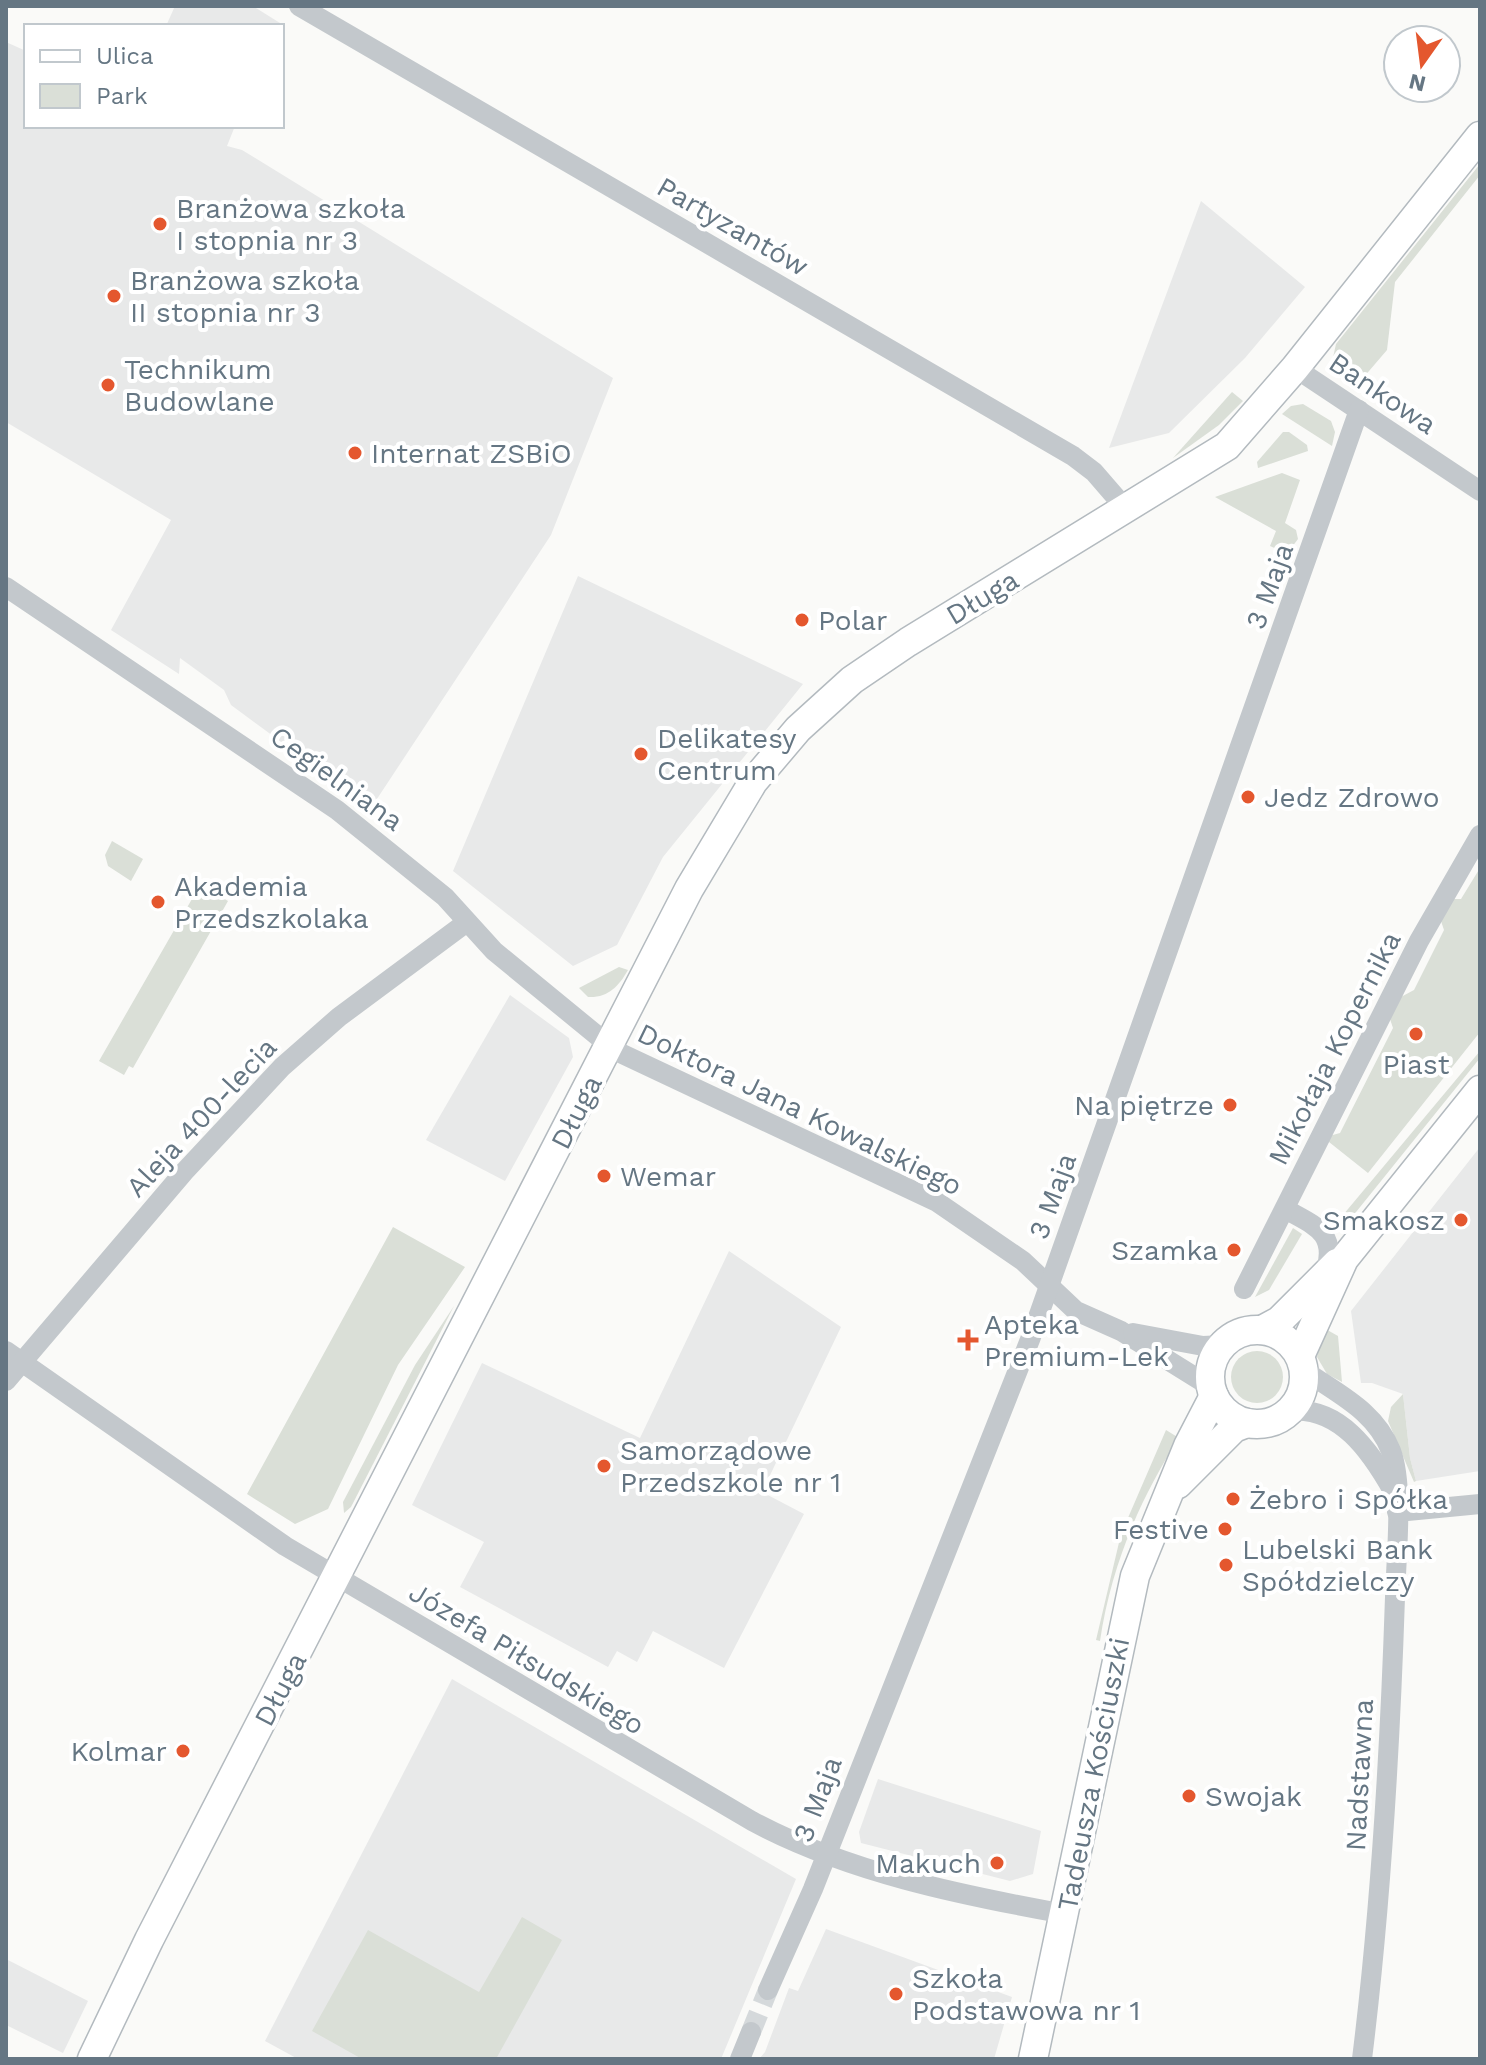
<svg xmlns="http://www.w3.org/2000/svg" width="1486" height="2065" font-family="'Work Sans',sans-serif">
	<rect width="100%" height="100%" fill="#fafaf8"/>
	<g fill="#e8e9e9">
		<polygon points="175,6 253,6 280,23 279,26 166,26"/>
		<polygon points="6,42 26,51 26,126 235,126 227,146 242,150 613,378 551,535 371,808 231,705 224,690 180,658 179,674 111,630 171,520 6,422"/>
		<polygon points="1201,201 1305,287 1245,358 1169,433 1109,448"/>
		<polygon points="578,576 803,684 663,857 617,945 573,966 453,871"/>
		<polygon points="510,995 569,1038 573,1057 505,1181 426,1140"/>
		<polygon points="1480,1147 1480,1471 1416,1481 1410,1458 1403,1394 1372,1383 1361,1383 1351,1311"/>
		<polygon points="729,1251 841,1327 762,1492 804,1514 724,1668 653,1631 637,1662 617,1651 608,1667 460,1587 484,1542 412,1505 482,1363 640,1438"/>
		<polygon points="452,1679 796,1879 721,2059 298,2059 265,2041"/>
		<polygon points="878,1779 1041,1831 1033,1874 1010,1881 861,1843 859,1832"/>
		<polygon points="826,1929 1012,1997 994,2059 759,2059 765,2052 789,1988 798,1991"/>
		<polygon points="6,1959 88,2001 63,2053 6,2025"/>
	</g>
	<g fill="#dadfd7">
		<path d="M1480,164V175L1395,282L1387,350L1363,378C1348,381 1337,376 1332,362L1336,344Z"/>
		<polygon points="1232,392 1243,401 1219,425 1173,458"/>
		<polygon points="1303,404 1331,421 1335,432 1332,446 1282,414 1291,406"/>
		<polygon points="1283,432 1289,432 1307,445 1308,451 1258,468 1257,462"/>
		<polygon points="1282,473 1300,480 1285,523 1296,530 1298,539 1292,547 1281,551 1270,546 1276,531 1215,497"/>
		<polygon points="112,841 143,859 131,881 108,866 105,855"/>
		<polygon points="1480,868 1480,1032 1368,1173 1329,1142 1329,1136 1340,1133 1393,1028 1389,1016 1399,998 1414,990 1444,930 1440,918 1449,899 1461,899"/>
		<polygon points="200,885 228,901 133,1068 129,1066 124,1075 99,1061"/>
		<path d="M619,967L628,970C619,986 608,998 588,997L579,988Z"/>
		<polygon points="1480,1051 1480,1058 1348,1222 1342,1226 1331,1224 1343,1215"/>
		<polygon points="393,1227 465,1267 398,1365 328,1509 295,1524 247,1494"/>
		<polygon points="1293,1228 1302,1234 1269,1290 1255,1297"/>
		<polygon points="454,1306 351,1507 344,1513 343,1502 415,1365"/>
		<polygon points="1322,1327 1338,1336 1342,1382 1327,1374 1317,1357"/>
		<circle cx="1257" cy="1377" r="26"/>
		<polygon points="1403,1394 1410,1458 1416,1481 1414,1482 1388,1421 1391,1407"/>
		<path d="M1166,1430L1179,1438C1139,1500 1111,1567 1100,1641L1096,1640L1121,1534Z"/>
		<polygon points="522,1917 562,1940 496,2059 362,2059 312,2031 368,1930 479,1992"/>
	</g>
	<g fill="none" stroke-linecap="round" stroke-linejoin="round">
		<polyline stroke="#d5d9db" stroke-width="20" stroke-dasharray="20 10" stroke-linecap="butt" points="751,2032 768,1990"/>
		<defs>
			<g id="secondary">
				<polyline points="1262,1330 1279,1321 1337,1263"/>
				<circle cx="1257" cy="1377" r="47"/>
				<polyline points="1300,1356 1344,1259 1480,1090"/>
				<polyline points="1178,1484 1234,1428 1247,1423"/>
				<polyline points="92,2059 149,1940 689,889 753,782 798,729 852,680 908,642 1227,446 1295,368 1480,136"/>
				<polyline points="1033,2059 1135,1576 1188,1446 1214,1396"/>
			</g>
		</defs>
		<use href="#secondary" stroke="#b3babf" stroke-width="31"/>
		<g stroke="#c3c8cc" stroke-width="20">
			<polyline points="299,6 1073,456 1094,472 1126,509"/>
			<polyline points="1295,368 1480,491"/>
			<polyline points="6,587 337,810 445,897 494,951 616,1051 937,1202 1023,1261 1076,1311 1121,1331 1211,1387"/>
			<path d="M1285,1209C1315,1226 1337,1232 1326,1271"/>
			<polyline points="1244,1289 1419,941 1480,835"/>
			<polyline points="1133,1333 1203,1346 1223,1345"/>
			<path d="M6,1351L285,1546L752,1821C847,1872 960,1895 1065,1914"/>
			<path d="M1304,1370C1337,1394 1375,1410 1391,1451C1404,1485 1396,1559 1395,1597C1390,1751 1381,1906 1362,2059"/>
			<polyline points="6,1381 184,1172 282,1067 339,1017 467,922"/>
			<path d="M1290,1411C1340,1406 1371,1452 1393,1491"/>
			<polyline points="1397,1512 1480,1504"/>
			<polyline points="768,1990 813,1889 1031,1337 1359,410"/>
			<polyline points="740,2059 751,2032"/>
		</g>
		<use href="#secondary" stroke="#fff" stroke-width="28"/>
	</g>
	<g fill="#e4572e" stroke="#fff" stroke-width="3">
		<circle cx="160" cy="224" r="8"/>
		<circle cx="114" cy="296" r="8"/>
		<circle cx="108" cy="385" r="8"/>
		<circle cx="355" cy="453" r="8"/>
		<circle cx="802" cy="620" r="8"/>
		<circle cx="641" cy="754" r="8"/>
		<circle cx="1248" cy="797" r="8"/>
		<circle cx="158" cy="902" r="8"/>
		<circle cx="1416" cy="1034" r="8"/>
		<circle cx="1230" cy="1105" r="8"/>
		<circle cx="604" cy="1176" r="8"/>
		<circle cx="1461" cy="1220" r="8"/>
		<circle cx="1234" cy="1250" r="8"/>
		<path d="M964 1328h8v8h8v8h-8v8h-8v-8h-8v-8h8z"/>
		<circle cx="604" cy="1466" r="8"/>
		<circle cx="1233" cy="1499" r="8"/>
		<circle cx="1225" cy="1529" r="8"/>
		<circle cx="1226" cy="1565" r="8"/>
		<circle cx="183" cy="1751" r="8"/>
		<circle cx="1189" cy="1796" r="8"/>
		<circle cx="997" cy="1863" r="8"/>
		<circle cx="896" cy="1994" r="8"/>
	</g>
	<g text-anchor="middle" stroke-width="8" stroke-linejoin="round" paint-order="stroke">
		<g font-size="28" fill="#657683" stroke="#fff" text-anchor="start">
			<text x="176" y="218">Branżowa szkoła<tspan x="176" dy="32">I stopnia nr 3</tspan></text>
			<text x="130" y="290">Branżowa szkoła<tspan x="130" dy="32">II stopnia nr 3</tspan></text>
			<text x="124" y="379">Technikum<tspan x="124" dy="32">Budowlane</tspan></text>
			<text x="371" y="463">Internat ZSBiO</text>
			<text x="818" y="630">Polar</text>
			<text x="657" y="748">Delikatesy<tspan x="657" dy="32">Centrum</tspan></text>
			<text x="1264" y="807">Jedz Zdrowo</text>
			<text x="174" y="896">Akademia<tspan x="174" dy="32">Przedszkolaka</tspan></text>
			<text x="1416" y="1074" text-anchor="middle">Piast</text>
			<text x="1214" y="1115" text-anchor="end">Na piętrze</text>
			<text x="620" y="1186">Wemar</text>
			<text x="1445" y="1230" text-anchor="end">Smakosz</text>
			<text x="1218" y="1260" text-anchor="end">Szamka</text>
			<text x="984" y="1334">Apteka<tspan x="984" dy="32">Premium-Lek</tspan></text>
			<text x="620" y="1460">Samorządowe<tspan x="620" dy="32">Przedszkole nr 1</tspan></text>
			<text x="1249" y="1509">Żebro i Spółka</text>
			<text x="1209" y="1539" text-anchor="end">Festive</text>
			<text x="1242" y="1559">Lubelski Bank<tspan x="1242" dy="32">Spółdzielczy</tspan></text>
			<text x="167" y="1761" text-anchor="end">Kolmar</text>
			<text x="1205" y="1806">Swojak</text>
			<text x="981" y="1873" text-anchor="end">Makuch</text>
			<text x="912" y="1988">Szkoła<tspan x="912" dy="32">Podstawowa nr 1</tspan></text>
		</g>
		<g font-size="28" fill="#657683" stroke="#fff">
			<text transform="translate(733 226) rotate(30)" y="10">Partyzantów</text>
			<text transform="translate(1383 393) rotate(34)" y="10">Bankowa</text>
			<text transform="translate(1269 586) rotate(-70)" y="10">3 Maja</text>
			<text transform="translate(982 597) rotate(-31)" y="10">Długa</text>
			<text transform="translate(337 778) rotate(36)" y="10">Cegielniana</text>
			<text transform="translate(1334 1048) rotate(-63)" y="10">Mikołaja Kopernika</text>
			<text transform="translate(800 1109) rotate(26)" y="10">Doktora Jana Kowalskiego</text>
			<text transform="translate(576 1112) rotate(-63)" y="10">Długa</text>
			<text transform="translate(201 1117) rotate(-47)" y="10">Aleja 400-lecia</text>
			<text transform="translate(1052 1196) rotate(-70)" y="10">3 Maja</text>
			<text transform="translate(527 1658) rotate(31)" y="10">Józefa Piłsudskiego</text>
			<text transform="translate(280 1689) rotate(-62)" y="10">Długa</text>
			<text transform="translate(1093 1774) rotate(-79)" y="10">Tadeusza Kościuszki</text>
			<text transform="translate(1359 1775) rotate(-87)" y="10">Nadstawna</text>
			<text transform="translate(817 1799) rotate(-69)" y="10">3 Maja</text>
		</g>
	</g>
	<rect width="1486" height="2065" fill="none" stroke="#657683" stroke-width="16"/>
	<rect x="24" y="24" width="260" height="104" fill="#ffffff" stroke="#c1c8cd" stroke-width="2"/>
	<rect x="40" y="50" width="40" height="12" fill="#ffffff" stroke="#c1c8cd" stroke-width="2"/>
	<text x="96" y="64" font-size="24" fill="#657683">Ulica</text>
	<rect x="40" y="84" width="40" height="24" fill="#dadfd7" stroke="#c1c8cd" stroke-width="2"/>
	<text x="96" y="104" font-size="24" fill="#657683">Park</text>
	<g transform="translate(1422 64) rotate(194)"><circle r="38" fill="#ffffff" stroke="#c1c8cd" stroke-width="2"/>
	<path d="M0-6L14 30L0 20L-14 30Z" fill="#e4572e"/>
	<text y="-12" font-size="22" font-weight="bold" text-anchor="middle" fill="#657683">N</text>
	</g>
</svg>
